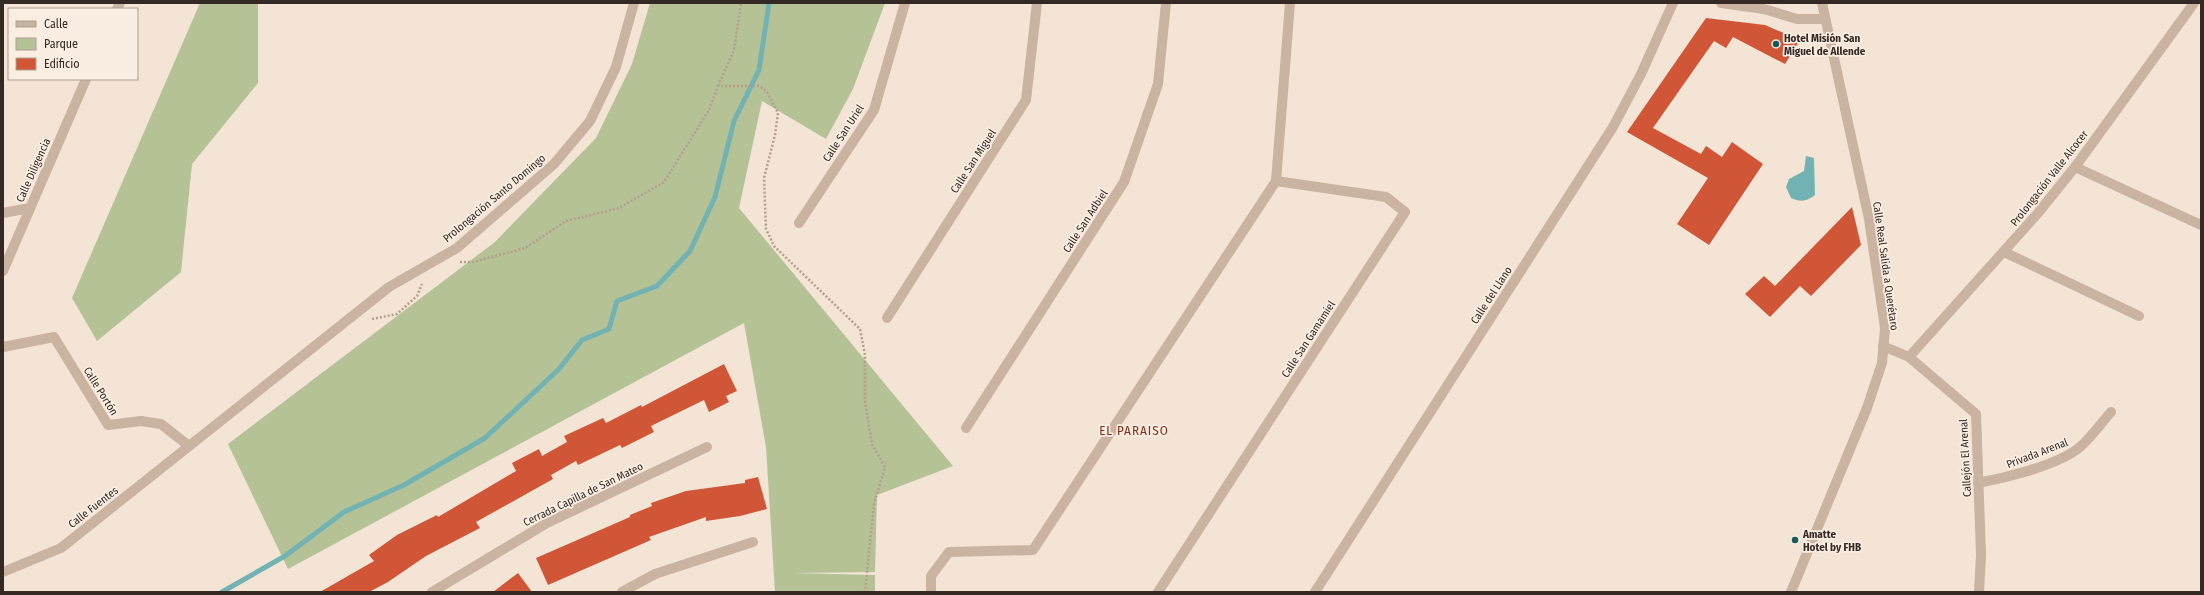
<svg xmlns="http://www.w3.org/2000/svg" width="2204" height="595" font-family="'Fira Sans Condensed',sans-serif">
	<rect width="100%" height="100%" fill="#f3e4d6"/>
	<g fill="#b5c295">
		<polygon points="200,3 258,3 258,83 192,164 181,272 97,341 72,298"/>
		<polygon points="650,3 885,3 853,89 826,139 762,101 739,208 953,466 877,495 875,572 793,573 875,575 875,592 775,592 766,447 744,323 288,569 228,444 495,242 596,138 632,64"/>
	</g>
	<path fill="#73b2b2" d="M1806,156L1814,158L1815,195C1806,202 1801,202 1791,198L1786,187L1789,179L1804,171Z"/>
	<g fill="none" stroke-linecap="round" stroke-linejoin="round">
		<polyline stroke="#73b2b2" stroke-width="5" points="222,592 285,556 344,512 404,485 485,438 559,369 582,340 609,329 617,301 657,286 690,251 715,197 734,121 759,70 769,3"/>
	</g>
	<g fill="#d05637">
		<polygon points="1706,18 1765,25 1800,40 1785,64 1733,37 1726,48 1714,41 1653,128 1701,154 1706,146 1722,157 1732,142 1763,164 1709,245 1677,224 1708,178 1627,132"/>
		<polygon points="1852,207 1861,245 1811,296 1800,286 1770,317 1745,294 1764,276 1775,286"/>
		<polygon points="724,364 737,391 726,396 729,402 709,412 704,400 651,426 654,432 622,448 620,445 578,465 576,461 551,475 553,479 476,522 480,528 426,556 388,582 369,592 320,592 374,561 369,555 397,535 437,515 438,517 516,471 512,463 539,449 542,456 567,442 564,436 603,418 606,423 641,405 642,407"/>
		<polygon points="758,477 767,509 740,516 706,521 706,517 649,537 651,540 548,585 536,558 630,517 630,515 652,506 651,503 686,491 745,483 745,480"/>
		<polygon points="518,573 532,592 493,592"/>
	</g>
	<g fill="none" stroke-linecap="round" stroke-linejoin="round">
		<g stroke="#b79d8c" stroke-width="2.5" stroke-dasharray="2 2" stroke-linecap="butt">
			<polyline points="718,86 734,50 741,3"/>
			<polyline points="460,262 473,262 525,248 566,221 619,208 664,182 709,110 718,86 759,86 767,92 778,113 775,135 764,178 766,229 774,246 860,329 865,355 865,401 872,444 885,467 874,504 865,592"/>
			<polyline points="372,319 397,314 417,296 422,284"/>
		</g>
		<g stroke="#cbb3a1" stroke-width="10">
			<polyline points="1721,3 1764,9 1797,19 1825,19"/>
			<polyline points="117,9 120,3"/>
			<polyline points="2075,167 2201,225"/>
			<polyline points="3,213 30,208"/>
			<polyline points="799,223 874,110 905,3"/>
			<polyline points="2004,252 2139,316"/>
			<polyline points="3,271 86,79"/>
			<polyline points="887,318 1026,100 1037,3"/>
			<polyline points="1883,346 1909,357 1976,414 1981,555 1979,592"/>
			<polyline points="3,347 54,337 108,425 141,421 161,424 189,446"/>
			<polyline points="1909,357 2038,213 2075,167 2194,3"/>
			<polyline points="966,428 1124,182 1158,84 1166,3"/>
			<path d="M1978,483C2005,478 2054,466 2076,450C2088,442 2101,423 2111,412"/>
			<polyline points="3,572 61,548 389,287 457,248 554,164 590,121 616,67 634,3"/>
			<polyline points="432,592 547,523 707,447"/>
			<polyline points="622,592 655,574 753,542"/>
			<polyline points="931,592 931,576 949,552 1033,550 1276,181 1290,3"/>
			<polyline points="1158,592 1405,212 1386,197 1276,181"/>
			<polyline points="1315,592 1613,127 1641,74 1673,3"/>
		</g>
		<polyline stroke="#cbb3a1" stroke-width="10" points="1791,592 1867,408 1882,363 1885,328 1869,219 1822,3"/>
	</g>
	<g fill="#175859" stroke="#faeee2" stroke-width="1.5">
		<circle cx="1776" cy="44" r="4"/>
		<circle cx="1795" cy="540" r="4"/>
	</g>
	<g text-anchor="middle" stroke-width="3.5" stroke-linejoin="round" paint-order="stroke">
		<g font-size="11" font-weight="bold" fill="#352925" stroke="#faeee2" text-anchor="start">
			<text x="1784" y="42">Hotel Misión San<tspan x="1784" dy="13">Miguel de Allende</tspan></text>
			<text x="1803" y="538">Amatte<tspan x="1803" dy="13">Hotel by FHB</tspan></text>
		</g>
		<g font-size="11" fill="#352925" stroke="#faeee2">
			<text transform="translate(843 133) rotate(-57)" y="4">Calle San Uriel</text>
			<text transform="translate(973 161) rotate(-57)" y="4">Calle San Miguel</text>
			<text transform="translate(33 170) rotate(-66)" y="4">Calle Diligencia</text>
			<text transform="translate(2049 178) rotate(-52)" y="4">Prolongación Valle Alcocer</text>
			<text transform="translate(494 198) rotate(-40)" y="4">Prolongación Santo Domingo</text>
			<text transform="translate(1085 221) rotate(-57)" y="4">Calle San Adbiel</text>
			<text transform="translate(1886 266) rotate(82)" y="4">Calle Real Salida a Querétaro</text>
			<text transform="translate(1491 295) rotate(-57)" y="4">Calle del Llano</text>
			<text transform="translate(1308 339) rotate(-57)" y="4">Calle San Gamamiel</text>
			<text transform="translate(101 391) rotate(58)" y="4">Calle Portón</text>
			<text transform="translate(2037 453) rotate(-21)" y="4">Privada Arenal</text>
			<text transform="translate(1965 458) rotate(-93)" y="4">Callejón El Arenal</text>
			<text transform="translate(583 494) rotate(-26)" y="4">Cerrada Capilla de San Mateo</text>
			<text transform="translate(93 507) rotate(-38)" y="4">Calle Fuentes</text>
		</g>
		<g font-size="13" letter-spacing="1" fill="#8a2e18" stroke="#faeee2">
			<text x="1134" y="435">EL PARAISO</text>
		</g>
	</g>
	<rect width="2204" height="595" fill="none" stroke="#352925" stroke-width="8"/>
	<rect x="8" y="8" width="130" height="72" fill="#faeee2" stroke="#ab9f96"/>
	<rect x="16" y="21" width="20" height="6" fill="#cbb3a1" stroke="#ab9f96"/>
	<text x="44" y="28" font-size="12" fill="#352925">Calle</text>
	<rect x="16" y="38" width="20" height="12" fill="#b5c295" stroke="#ab9f96"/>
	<text x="44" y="48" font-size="12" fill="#352925">Parque</text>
	<rect x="16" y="58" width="20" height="12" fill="#d05637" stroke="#ab9f96"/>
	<text x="44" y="68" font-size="12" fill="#352925">Edificio</text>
</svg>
